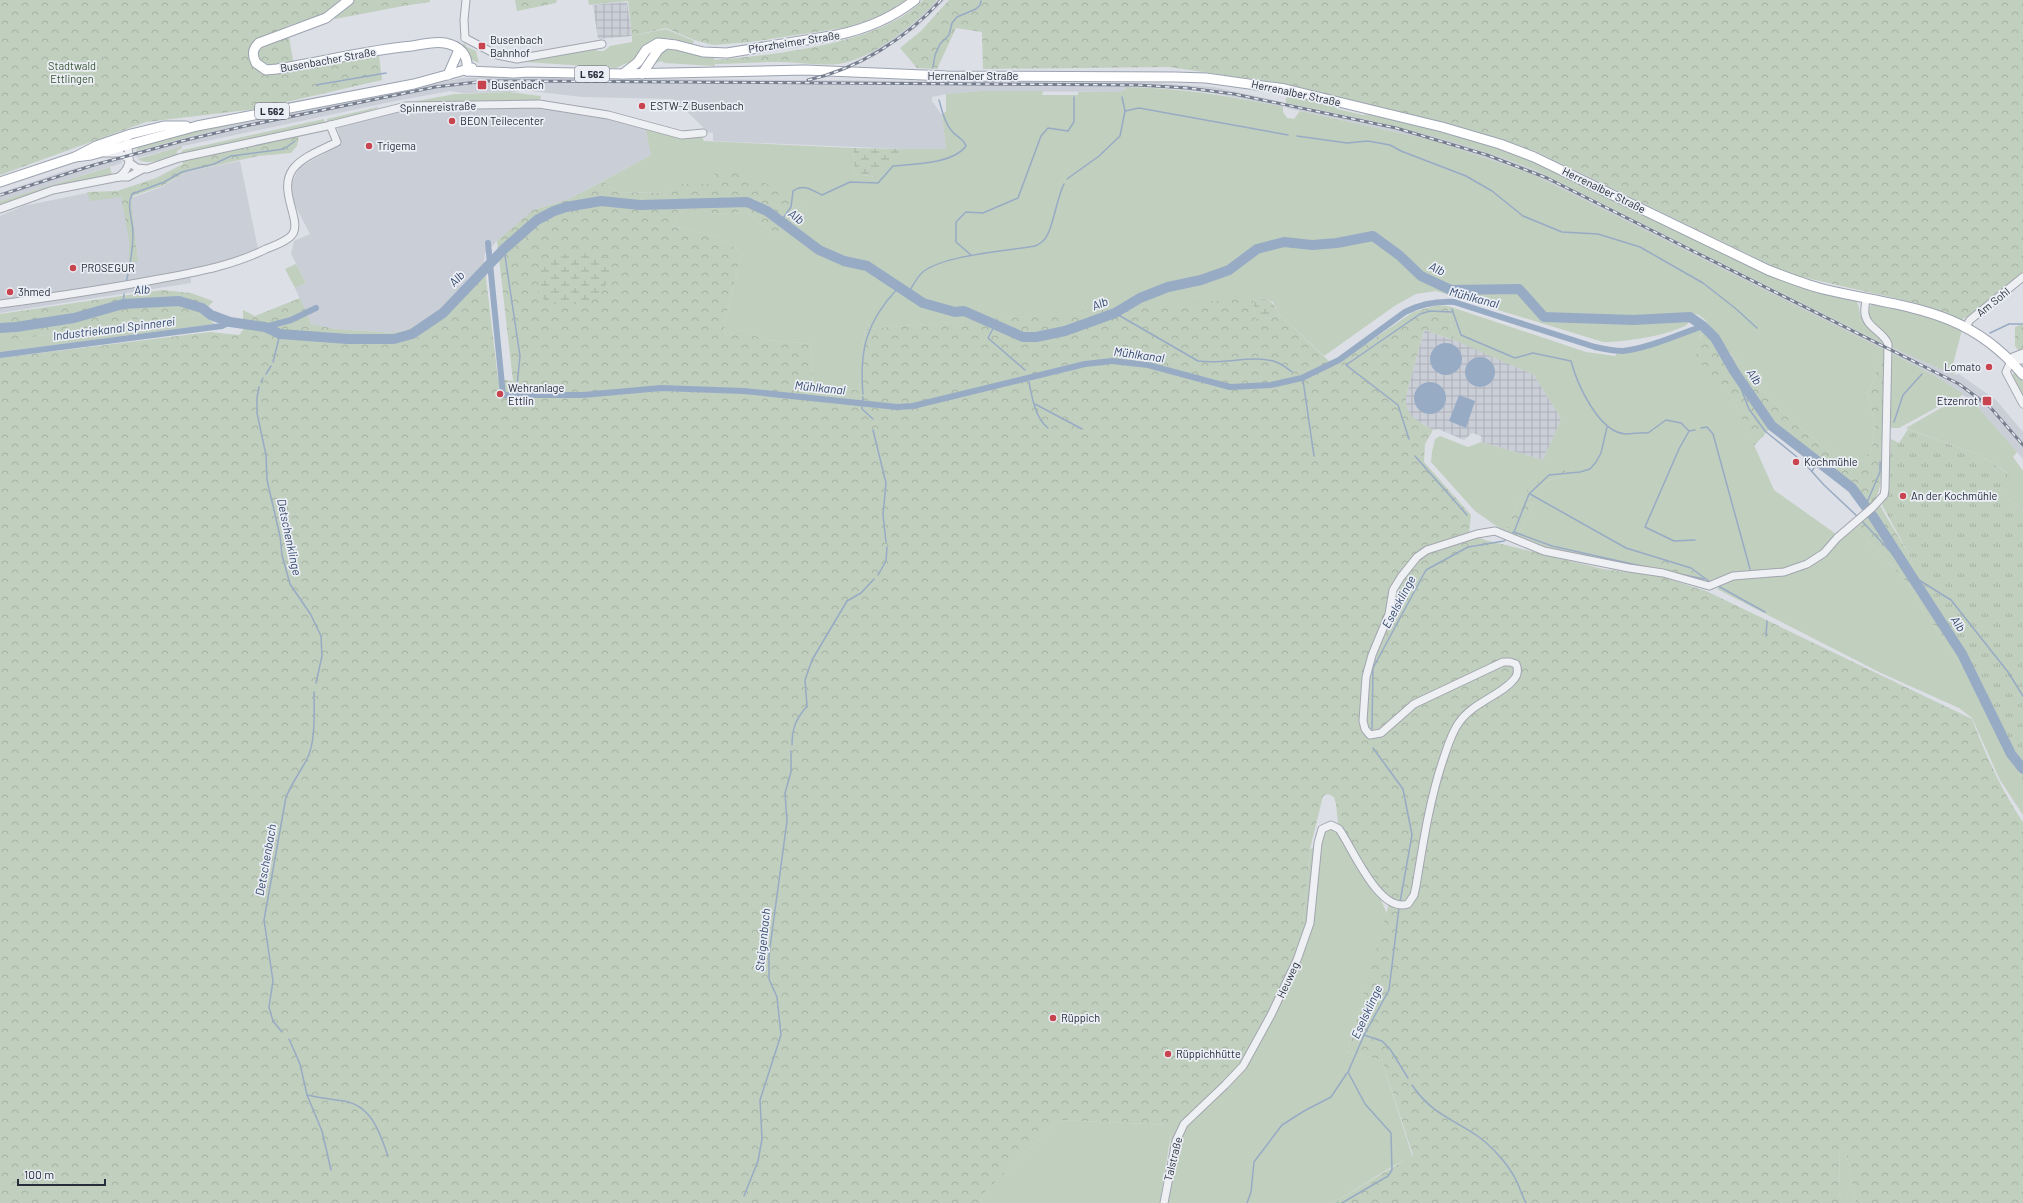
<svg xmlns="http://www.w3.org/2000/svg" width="2023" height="1203" font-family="Barlow,sans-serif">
	<defs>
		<pattern id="industrial-grid" width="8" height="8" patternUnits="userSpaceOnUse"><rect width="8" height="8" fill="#caced7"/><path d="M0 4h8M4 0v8" fill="none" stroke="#aeb1b9"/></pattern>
		<pattern id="forest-crowns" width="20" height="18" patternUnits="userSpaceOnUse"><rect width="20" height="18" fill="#c1cfbe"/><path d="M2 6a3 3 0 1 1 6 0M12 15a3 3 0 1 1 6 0" fill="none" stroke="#a6b2a4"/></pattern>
		<pattern id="wetland-marsh" width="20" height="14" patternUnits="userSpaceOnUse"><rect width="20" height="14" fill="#c1cfbe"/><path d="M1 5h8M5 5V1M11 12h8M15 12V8" fill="none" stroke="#a6b2a4"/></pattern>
		<pattern id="park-tufts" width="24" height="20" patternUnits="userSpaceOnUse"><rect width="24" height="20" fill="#c1cfbe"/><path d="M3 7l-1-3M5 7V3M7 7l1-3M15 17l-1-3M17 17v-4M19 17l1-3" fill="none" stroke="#a6b2a4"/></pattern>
	</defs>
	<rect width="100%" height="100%" fill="#dcdfe6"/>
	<g fill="#caced7">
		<polygon points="937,0 945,0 916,28 872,58 870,52 912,24"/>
		<polygon points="509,76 551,78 1156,83 1214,87 1282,102 1283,107 1213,93 1155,87 1126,87 1125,90 1119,92 981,91 946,94 932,97 932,101 942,115 946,149 903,149 713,141 713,133 708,132 674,99 582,97 522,90 516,92 463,93 450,91 395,101 178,147 138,158 136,156 136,151 231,125 462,78"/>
		<polygon points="1286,103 1393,124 1432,135 1482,150 1537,171 1886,345 1885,350 1532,174 1432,140 1287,108"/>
		<polygon points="539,106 610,118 645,127 651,155 567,200 536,209 497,241 485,253 484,262 440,312 407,330 393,333 336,329 311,324 295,288 306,283 291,254 294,241 310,234 291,198 292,182 300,167 342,144 337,127 406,107 466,109"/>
		<polygon points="120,157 122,163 0,201 0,193 64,171"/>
		<polygon points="240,161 258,249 226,263 190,270 191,283 0,313 0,216 23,206 87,193 116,192 134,197 162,187 186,172"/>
		<polygon points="1891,347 1954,375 1959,374 1996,400 2023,432 2023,459 1975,404 1939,378 1891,353"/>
	</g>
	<g fill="url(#industrial-grid)">
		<polygon points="627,2 632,36 598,39 593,5"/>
		<polygon points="1424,330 1465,344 1534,375 1561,419 1543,460 1481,442 1481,436 1472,433 1464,440 1438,429 1433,430 1411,417 1406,407 1406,396"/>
	</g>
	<g fill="#c1cfbe">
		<path d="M666,29L694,41L692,46C673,39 654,30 639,52C637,55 635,60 633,63H627L616,68L526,62L591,47L598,51H604L610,46L632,42V36Z"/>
		<polygon points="464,43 467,47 476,51 479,63 470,59 462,47"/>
		<polygon points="667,49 714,57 715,66 665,63 661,61 656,63 656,59"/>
		<path d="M1126,87C1180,88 1231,96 1283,107V112L1287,118L1294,119L1300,111L1432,140L1532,174L1885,350V358L1879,356L1875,379L1867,392L1875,423L1872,448L1862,462L1838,459L1781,411L1737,360C1721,348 1715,326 1699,315L1695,314C1692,318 1689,324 1685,326C1664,336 1626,342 1603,342L1436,291L1416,294L1396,305L1324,356L1280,315L1273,302L1263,298L865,329L859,390L813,385L811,344L766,340L740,330L726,336L724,324L742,252L718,237L673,226L679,210H704L714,214L747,212L776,235L801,205L708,184H670L662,193L616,192L603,181L651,155L645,127L683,137H702L704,141L853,148L855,174L876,177L903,149H946L942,115L946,111V94L981,91H1043L1042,95H1078V92H1119L1125,90Z"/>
		<polygon points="509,92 541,96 540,100 515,100 515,103 408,103 380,108 455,94"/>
		<path d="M1293,95L1331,104L1337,109L1363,115L1373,114L1466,138L1537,162L1679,231L1854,299C1861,305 1858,312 1862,319C1867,330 1880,334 1886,345L1537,171C1456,138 1372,120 1286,103V98Z"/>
		<polygon points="378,107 378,108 327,124 327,119"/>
		<polygon points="264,115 265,118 232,125 136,151 139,146 197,130"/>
		<polygon points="324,119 325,124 180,154 183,150"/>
		<path d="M182,146V148L177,151V155C164,157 149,167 138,159Z"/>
		<polygon points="110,167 112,175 62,185 0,206 0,201"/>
		<polygon points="296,264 306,283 295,288 285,269"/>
		<polygon points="1876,303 1941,320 1962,330 1952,368 1956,370 1954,375 1891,347 1871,322 1867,311 1872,304"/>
		<polygon points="1448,306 1586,352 1616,356 1616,354 1631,352 1699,330 1704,333 1699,336 1723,386 1734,400 1774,490 1836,534 1824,550 1808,561 1786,570 1738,571 1708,581 1543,547 1516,536 1532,509 1533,493 1549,480 1566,476 1565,471 1523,494 1505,532 1475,511 1431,462 1432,452 1435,439 1440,436 1468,447 1481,442 1543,460 1561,419 1534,375 1454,340"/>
		<polygon points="202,314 215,324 0,352 0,339 18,339 94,328 133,319 154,322"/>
		<polygon points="1891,353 1939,378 1963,394 1955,401 1943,404 1899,428 1891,428"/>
		<polygon points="2014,372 2023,381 2023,395 2012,377"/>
		<polygon points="1966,397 1975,404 2017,452 2013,457 2023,471 2023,511 1999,490 2008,473 1979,455 1906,428 1941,408 1960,402"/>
		<path d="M1855,527L1918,594L1916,599L1973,684L2008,757L2023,780V815L2000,780L1972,718L1959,708L1881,673L1717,589C1739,569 1772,581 1799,571C1810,567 1823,559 1832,550C1835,546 1836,541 1840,537C1844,533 1850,530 1855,527Z"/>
		<polygon points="1328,828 1337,829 1381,900 1387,914 1347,1052 1382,1061 1412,1155 1411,1157 1393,1166 1333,1203 1165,1203 1171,1133 1160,1203 981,1203 983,1194 1058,1120 1172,1125 1303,923 1310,849 1320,845 1324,832"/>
		<polygon points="1845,1146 1856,1203 1842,1203 1839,1192 1840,1147"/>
	</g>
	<g fill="url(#forest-crowns)" fill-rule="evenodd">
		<polygon points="0,0 430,0 430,2 403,6 335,19 332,9 319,16 287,26 295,71 379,55 382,80 256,109 146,122 0,175"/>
		<polygon points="515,0 557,0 556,3 517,11"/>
		<polygon points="588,0 906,0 887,13 849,27 750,42 713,45 694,40 666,28 632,36 628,1 589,5"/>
		<path d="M923,0H937C917,23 869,61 838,64C819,66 798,62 779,62C758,62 736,64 715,64L714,60C773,55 882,44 923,0Z"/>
		<polygon points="949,0 2023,0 2023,273 1972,314 1961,320 1946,313 1907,301 1789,274 1535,151 1467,131 1286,84 1169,67 983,69 982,32 956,28 937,69 917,68 900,48 921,31"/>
		<polygon points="299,136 297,146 291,153 258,156 186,172 162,186 133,196 131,201 138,262 129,262 129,239 121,197 90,201 87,192 117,191 156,178 183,164 182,159"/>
		<path d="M716,172H741L789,194L801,205L776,235L747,212L714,214L704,210H679L673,226L718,237L742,252L724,324L726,336L740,330L766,340L811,344L813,385L859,390L865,329L1253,298L1256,321L1280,315L1334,366L1413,312L1438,305L1448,306L1454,340L1424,330L1406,396C1405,417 1417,420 1433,430L1425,444L1424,462L1471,515L1469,533L1485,540L1603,569L1659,576L1706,591L1972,719C1986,755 2001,790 2023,822V1203H1856L1845,1146L1840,1148L1839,1192L1842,1203H1333L1413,1155L1382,1061L1347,1052L1391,897L1378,885L1338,824L1336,804L1334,797L1328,794L1323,796L1310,849L1303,923L1292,958L1267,1013L1227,1074L1172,1125L1058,1120L983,1194L981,1203H0V358L210,332L239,335L243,330V310L255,316L300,298L311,324L336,329L393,333L407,330L440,312L484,262L498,379L513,381L497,241L533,210L567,200L603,181L616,192L661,193L670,184H708ZM582,253L589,304L574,303Z"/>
		<polygon points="162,290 191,293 213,301 202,314 154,322 133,319 94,328 18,339 0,339 0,314"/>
		<polygon points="2023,324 2023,356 2015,346 2015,327"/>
		<path d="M1704,333L1715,340L1718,337L1729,354L1737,360L1781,411L1838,459L1862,462L1872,448L1875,423L1867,392L1875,379L1879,355L1885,358L1884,428C1878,450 1886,477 1876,498C1874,501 1870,505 1867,507L1853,488L1773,425L1754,446L1734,400L1723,386L1697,360L1696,351L1700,336Z"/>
		<polygon points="1565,470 1566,476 1549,480 1533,493 1532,509 1516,536 1505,532 1523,494 1549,473"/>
		<polygon points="1879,504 1911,558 1915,576 1927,598 1964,653 1977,680 1973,684 1916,599 1918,594 1855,527"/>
		<polygon points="1663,560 1690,569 1701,576 1699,580 1652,569"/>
		<polygon points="2013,752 2023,762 2023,780 2008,757"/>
	</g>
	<g fill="url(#wetland-marsh)">
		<polygon points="853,148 903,149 877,177 855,174"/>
		<polygon points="582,253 606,257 612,267 605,286 589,304 550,304 538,295 540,270 558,255"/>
		<path d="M1253,298C1270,298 1272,301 1280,315L1256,321Z"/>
	</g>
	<polygon fill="url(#park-tufts)" points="1908,429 1979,455 2009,474 1999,490 2023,511 2023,762 2013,752 1964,653 1927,598 1915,576 1911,558 1882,505 1888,491 1891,439 1899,443"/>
	<g fill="#98abc5">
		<circle cx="1446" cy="359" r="16"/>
		<circle cx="1480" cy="372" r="15"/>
		<circle cx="1430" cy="398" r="16"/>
		<polygon points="1459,395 1475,401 1466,428 1449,421"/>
	</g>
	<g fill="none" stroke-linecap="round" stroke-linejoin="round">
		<g stroke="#98abc5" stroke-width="1.5">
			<polyline points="933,67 935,55 940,44 949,35 952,23 957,17 976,9 980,5 981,1"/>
			<polyline points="316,85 386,73"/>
			<polyline points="1122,97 1125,111"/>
			<polyline points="1297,136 1347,143 1368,141 1390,145 1401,151 1466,176 1492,191 1523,216 1562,232 1598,234 1640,247 1703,283 1735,308 1757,328"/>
			<polyline points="1067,179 1099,156 1120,136 1125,111 1139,108 1288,135"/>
			<path d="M781,221L791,207L793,191C803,183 812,190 822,195L850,182L878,183L893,166C914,164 953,164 966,146C963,138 956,137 951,130C944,122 942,110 939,100"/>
			<polyline points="504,249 520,356 516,395"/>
			<polyline points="971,255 956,242 956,222 966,212 983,213 1018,198 1041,136 1048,128 1068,131 1074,122 1074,97"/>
			<path d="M126,283C130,266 133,251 133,234C133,220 126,207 132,194L164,182L182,172L214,164L231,156L284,149L295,141"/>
			<path d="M908,294C912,287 917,276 924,271C946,255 1006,251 1035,246C1037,245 1041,243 1043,241C1053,232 1056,199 1064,184"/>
			<polyline points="123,304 124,294"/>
			<path d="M1452,309L1461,335L1515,358L1533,353L1571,361C1577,384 1599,433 1626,434C1634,434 1640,432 1648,433L1666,420L1681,423L1689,431L1695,430"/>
			<path d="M1115,313L1198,361C1223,365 1254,354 1276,362C1282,364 1288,369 1292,372"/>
			<polyline points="995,325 988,338 1025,370"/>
			<polyline points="1990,333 2009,324 2023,324"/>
			<polyline points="273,362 280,334"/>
			<polyline points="1734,371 1749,409 1765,431 1797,457"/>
			<polyline points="266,374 271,366"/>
			<polyline points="1303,380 1314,456"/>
			<polyline points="261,382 263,378"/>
			<path d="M1029,382C1032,397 1035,418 1048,428"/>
			<polyline points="259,387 257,398 257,413 266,455 267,480 280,536 282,555 290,584 311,615 321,636 322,656 316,683"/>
			<path d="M863,394C859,349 867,321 898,288"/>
			<polyline points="863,397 862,409 873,419"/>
			<polyline points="1035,404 1082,429"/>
			<polyline points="1894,422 1903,395 1922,374"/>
			<polyline points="1701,428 1707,427 1713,434 1750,569"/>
			<polyline points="873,430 886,483 883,515 886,542"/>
			<polyline points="1689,431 1679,449 1645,527 1674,541 1695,540"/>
			<polyline points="1409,439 1398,405 1346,365 1420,314 1430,311 1452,312"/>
			<polyline points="1415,456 1467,515"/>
			<polyline points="1806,465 1824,485 1858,517"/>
			<polyline points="1812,471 1818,462"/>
			<polyline points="1530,494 1626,548 1691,568 1710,582"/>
			<polyline points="1865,507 1880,472 1880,462"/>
			<polyline points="1861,520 1914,577 1951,600 2008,672 2023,696"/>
			<polyline points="1514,532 1552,546 1650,568"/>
			<polyline points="1510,535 1514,532 1529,494 1549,475 1580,472 1590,469 1596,462 1601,453 1607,427"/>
			<polyline points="1679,574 1704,579"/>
			<polyline points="878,575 886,561 887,547"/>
			<polyline points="1718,586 1765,612"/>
			<polyline points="1766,636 1767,621"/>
			<polyline points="1372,729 1373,668 1426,570 1468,547 1504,541 1506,539"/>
			<path d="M792,745C792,728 796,719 807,706L805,680L812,660L847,601L861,593L874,579"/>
			<polyline points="1373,748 1403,789 1412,835 1400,902"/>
			<path d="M282,1032L273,1021L269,1007L273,981L264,920L286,797C292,783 300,772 307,759C316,742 314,711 314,692"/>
			<polyline points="1364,1035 1382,1041 1390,1049 1408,1078"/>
			<path d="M289,1039L300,1064L307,1095C320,1098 331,1099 344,1101C372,1106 380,1133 388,1156"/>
			<path d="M1412,1085C1431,1113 1449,1117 1476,1135C1491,1145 1508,1164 1516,1180C1520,1188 1522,1196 1526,1203"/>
			<polyline points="307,1095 322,1131 331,1170"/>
			<polyline points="744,1196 758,1161 762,1139 760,1100 781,1035 777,997 769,979 769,955 787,821 785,793 791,772 791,751"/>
			<polyline points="1247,1203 1251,1192 1254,1162 1282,1125 1304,1111 1331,1097 1347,1073"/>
			<polyline points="1342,1203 1388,1176 1392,1170 1391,1133 1365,1104 1348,1072 1364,1035 1389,990 1399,908"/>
		</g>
		<g stroke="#98abc5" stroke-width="6">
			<path d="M488,243L503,395H583L661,388L744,391L897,407L913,406L1085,364L1112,361L1148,365L1230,387L1271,385L1302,378L1339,360L1405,312C1421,304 1435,301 1454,302L1595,347C1604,349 1614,351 1623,351C1646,349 1680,334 1703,326"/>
			<polyline points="265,327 291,320 316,308"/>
			<polyline points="0,355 222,326 230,322"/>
		</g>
		<polyline stroke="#98abc5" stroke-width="10" points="0,328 16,327 74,318 123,304 179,301 202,308 211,315 230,322 265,327 280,334 348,339 394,339 412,334 443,313 504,249 537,220 554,211 566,207 601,201 640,205 747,202 767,211 819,250 844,261 867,266 923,303 955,312 964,311 1023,337 1036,337 1065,331 1115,313 1140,298 1168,287 1201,280 1229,270 1257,249 1284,242 1312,245 1337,243 1373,236 1399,255 1421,276 1451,290 1519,289 1544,317 1633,320 1690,317 1703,326 1715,338 1734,371 1772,426 1852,488 1874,518 1962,654 2011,754 2023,769"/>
		<defs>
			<g id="minor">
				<polyline points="465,38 497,55 517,59 602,44"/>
				<polyline points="465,38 464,20 466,0"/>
				<polyline points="105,153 119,153 129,159"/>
				<polyline points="130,163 137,168 147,169 179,158 327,126 406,106 539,104 608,115 682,135 703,133"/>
				<path d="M119,177C133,166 129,157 127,140"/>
				<polyline points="0,209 53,190 119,177 128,177 143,169"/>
				<path d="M0,304C53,297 106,289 159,279C196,272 232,266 266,249C274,246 284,242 290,237C306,224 276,192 293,169C303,156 324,149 337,142L330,125"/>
				<polyline points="1965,328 1970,320 2023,277"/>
				<polyline points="2023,353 2013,357 2006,372 2023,404"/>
				<polyline points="2010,361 2023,360"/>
				<path d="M1164,1203L1176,1141L1184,1124L1225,1085L1243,1066L1271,1015L1297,960L1310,923L1318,843L1322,829L1331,825L1339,829C1352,847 1379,914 1408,904L1414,895L1416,886C1423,844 1429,803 1442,763C1447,749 1450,736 1458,724C1472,702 1503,695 1515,678C1518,674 1518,669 1516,664L1510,662H1503L1414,704L1381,733L1370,735L1365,729L1363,721L1366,677L1372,655L1389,614L1393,590L1401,577L1417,557L1427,550L1477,534L1495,531L1544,551L1629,568L1663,573L1709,586L1733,576L1784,572L1807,564L1824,553L1837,538L1873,507L1884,495L1885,489L1888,344C1884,332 1867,328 1865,314C1864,309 1866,303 1866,298"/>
			</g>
			<g id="major">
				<path d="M349,0L326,18L259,43C252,49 252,55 256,63L266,70L277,69C322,62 367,50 412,46C423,44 435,41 445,43C460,46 469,55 467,71"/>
				<path d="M467,71L514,73L528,72L623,74L805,70L947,76L1175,77L1206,78L1285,89L1442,127L1500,144L1534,157L1768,270C1786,277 1804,284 1823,289C1902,308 1966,306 2023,375"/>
				<path d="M623,74L638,62L646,50L658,43L676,45L703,52L727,53L837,35C866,29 892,18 915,0"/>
				<polyline points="642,74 658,50 666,44"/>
				<polyline points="448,75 458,52"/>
				<polyline points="75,157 91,155 197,126 414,84 472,68"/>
				<polyline points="0,182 75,157 96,146 131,134 164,126 186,126"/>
			</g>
		</defs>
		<use href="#minor" stroke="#a2a6af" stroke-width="9"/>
		<use href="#major" stroke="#9ca3b1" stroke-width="11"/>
		<use href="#minor" stroke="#eff0f4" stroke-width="7"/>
		<use href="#major" stroke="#fff" stroke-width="9"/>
		<defs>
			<g id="rail">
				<path d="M808,80C858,69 907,38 941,0"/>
				<polyline points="0,195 94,165 186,140 245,126 435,87 486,81 522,81 1137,85 1188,88 1234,94 1396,128 1487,155 1547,178 1959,384 1990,407 2023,445"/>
			</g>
		</defs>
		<use href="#rail" stroke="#767e8e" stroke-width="3"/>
		<use href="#rail" stroke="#ebeef4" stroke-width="1.5" stroke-dasharray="4.5" stroke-linecap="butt"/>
	</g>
	<g fill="#c8444f" stroke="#ebeef4" stroke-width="1.5">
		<rect x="478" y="42" width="8" height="8" rx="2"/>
		<rect x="477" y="80" width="10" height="10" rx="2"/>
		<circle cx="642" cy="106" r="4"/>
		<circle cx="452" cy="121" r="4"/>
		<circle cx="369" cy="146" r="4"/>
		<circle cx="73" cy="268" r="4"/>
		<circle cx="10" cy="292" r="4"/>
		<circle cx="1989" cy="367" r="4"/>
		<circle cx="500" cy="394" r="4"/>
		<rect x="1982" y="396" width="10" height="10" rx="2"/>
		<circle cx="1796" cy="462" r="4"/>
		<circle cx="1903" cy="496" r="4"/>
		<circle cx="1053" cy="1018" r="4"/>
		<circle cx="1168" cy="1054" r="4"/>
	</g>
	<g text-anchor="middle" stroke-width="3.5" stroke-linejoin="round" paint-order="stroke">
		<g fill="#ebeef4" stroke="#626772" stroke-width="1">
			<rect x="575" y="66" width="34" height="16" rx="3"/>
			<rect x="255" y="103" width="34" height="16" rx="3"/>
		</g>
		<g font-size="10" font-weight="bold" fill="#272d3b">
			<text x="592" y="78">L 562</text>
			<text x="272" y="115">L 562</text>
		</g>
		<g font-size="11" fill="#272d3b" stroke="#ebeef4" text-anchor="start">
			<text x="490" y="44">Busenbach<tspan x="490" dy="13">Bahnhof</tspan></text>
			<text x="491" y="89">Busenbach</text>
			<text x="650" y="110">ESTW-Z Busenbach</text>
			<text x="460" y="125">BEON Teilecenter</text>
			<text x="377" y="150">Trigema</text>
			<text x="81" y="272">PROSEGUR</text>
			<text x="18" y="296">3hmed</text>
			<text x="1981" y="371" text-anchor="end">Lomato</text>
			<text x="508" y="392">Wehranlage<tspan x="508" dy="13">Ettlin</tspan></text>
			<text x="1978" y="405" text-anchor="end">Etzenrot</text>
			<text x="1804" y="466">Kochmühle</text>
			<text x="1911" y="500">An der Kochmühle</text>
			<text x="1061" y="1022">Rüppich</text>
			<text x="1176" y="1058">Rüppichhütte</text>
		</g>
		<g font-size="11" fill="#272d3b" stroke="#ebeef4">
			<text transform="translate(794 42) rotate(-9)" y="4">Pforzheimer Straße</text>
			<text transform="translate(328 60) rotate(-10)" y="4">Busenbacher Straße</text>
			<text x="973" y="80">Herrenalber Straße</text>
			<text transform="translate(1296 93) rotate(12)" y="4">Herrenalber Straße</text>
			<text transform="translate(438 107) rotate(-2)" y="4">Spinnereistraße</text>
			<text transform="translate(1604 190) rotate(26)" y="4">Herrenalber Straße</text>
			<text transform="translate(1993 302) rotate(-39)" y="4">Am Sohl</text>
			<text transform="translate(1288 980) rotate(-65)" y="4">Heuweg</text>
			<text transform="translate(1173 1159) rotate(-76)" y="4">Talstraße</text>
		</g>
		<g font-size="11" fill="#395634" stroke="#ebeef4">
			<text x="72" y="70">Stadtwald<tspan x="72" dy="13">Ettlingen</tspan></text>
		</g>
		<g font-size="12" font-style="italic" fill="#33496d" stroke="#ebeef4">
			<text transform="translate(796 217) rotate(37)" y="4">Alb</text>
			<text transform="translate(1437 269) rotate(26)" y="4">Alb</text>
			<text transform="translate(457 279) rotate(-46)" y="4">Alb</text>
			<text transform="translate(142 290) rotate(-4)" y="4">Alb</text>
			<text transform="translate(1474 298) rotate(15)" y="4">Mühlkanal</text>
			<text transform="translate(1100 304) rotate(-21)" y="4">Alb</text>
			<text transform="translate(114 329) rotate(-7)" y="4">Industriekanal Spinnerei</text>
			<text transform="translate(1139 355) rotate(8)" y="4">Mühlkanal</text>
			<text transform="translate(1754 377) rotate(56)" y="4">Alb</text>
			<text transform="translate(820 388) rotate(6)" y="4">Mühlkanal</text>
			<text transform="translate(289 537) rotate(78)" y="4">Detschenklinge</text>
			<text transform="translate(1399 602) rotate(-62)" y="4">Eselsklinge</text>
			<text transform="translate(1958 624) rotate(57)" y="4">Alb</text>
			<text transform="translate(266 860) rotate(-80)" y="4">Detschenbach</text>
			<text transform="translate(763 940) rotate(-84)" y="4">Steigenbach</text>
			<text transform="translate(1367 1012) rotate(-65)" y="4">Eselsklinge</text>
		</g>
	</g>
	<path d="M18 1179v6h87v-6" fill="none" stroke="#272d3b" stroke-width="2"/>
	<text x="24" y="1179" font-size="12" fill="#272d3b" stroke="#ebeef4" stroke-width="3" paint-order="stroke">100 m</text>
</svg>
